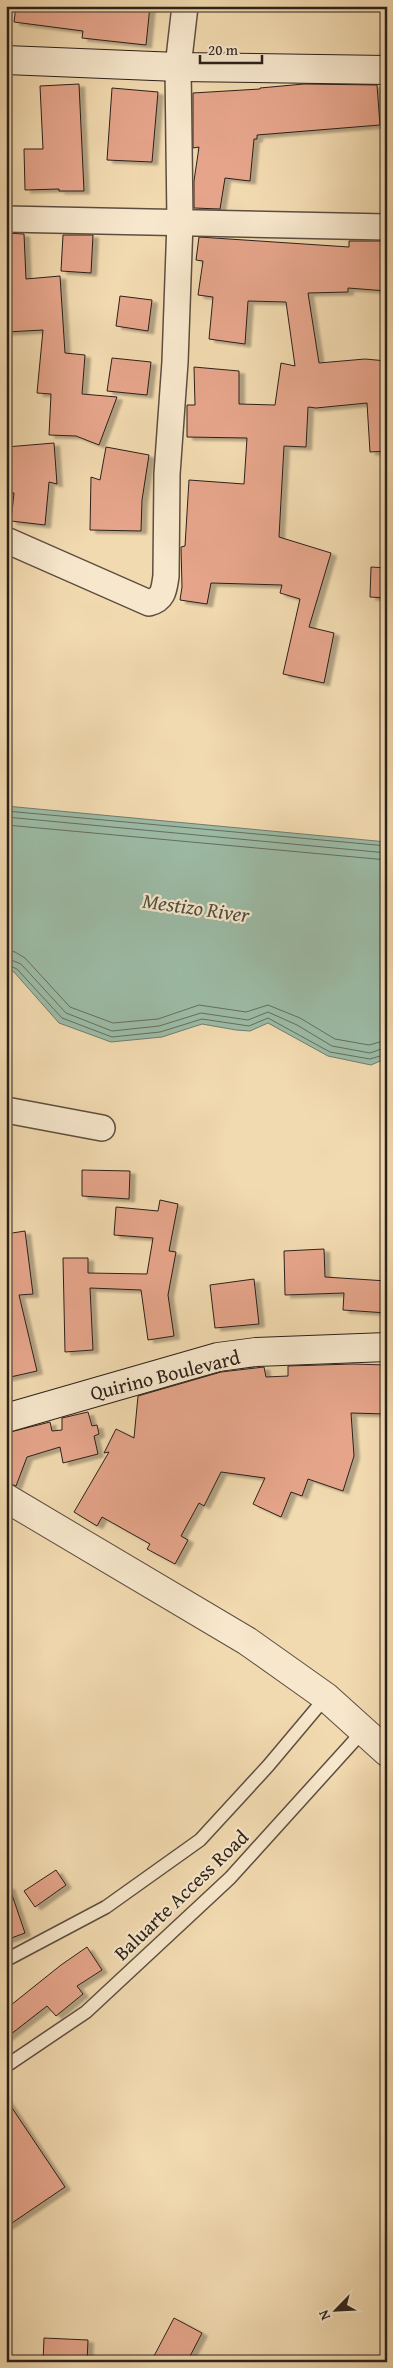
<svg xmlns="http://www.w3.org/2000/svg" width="393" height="2368" font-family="'Gentium Book Plus',serif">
	<defs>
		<filter id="shadow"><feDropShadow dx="5.5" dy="3" stdDeviation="1" flood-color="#0004"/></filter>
	</defs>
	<rect width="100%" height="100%" fill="#f2dab0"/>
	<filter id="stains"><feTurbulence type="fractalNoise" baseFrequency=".004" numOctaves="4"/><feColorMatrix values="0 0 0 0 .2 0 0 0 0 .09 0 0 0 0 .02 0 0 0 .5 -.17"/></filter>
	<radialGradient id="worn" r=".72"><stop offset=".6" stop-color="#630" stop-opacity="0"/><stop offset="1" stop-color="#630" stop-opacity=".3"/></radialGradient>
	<polygon fill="#9cbba6" stroke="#6f7d6e" points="6,806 387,842 387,1058 371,1065 328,1056 268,1023 250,1031 236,1030 202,1024 162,1037 111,1042 59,1023 14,972 6,968"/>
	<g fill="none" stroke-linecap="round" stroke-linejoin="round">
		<g stroke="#646e60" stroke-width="1">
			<polyline points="6,811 387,846"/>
			<polyline points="6,817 387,853"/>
			<polyline points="6,825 387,860"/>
			<polyline points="6,950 15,952 25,958 70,1007 113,1023 158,1019 199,1005 246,1012 268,1005 300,1018 335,1039 369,1045 387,1040"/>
			<polyline points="6,958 21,964 66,1013 112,1031 159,1026 201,1013 248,1020 268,1012 297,1025 332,1046 370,1053 387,1047"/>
			<polyline points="6,964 17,969 62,1018 112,1037 160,1032 202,1019 249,1026 268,1018 330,1052 370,1059 387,1054"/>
		</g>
	</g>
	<g fill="#e6a58b" stroke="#2b201a" filter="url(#shadow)">
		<polygon points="16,6 150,6 146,45 82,38 83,31 14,22"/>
		<polygon points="79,84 84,191 59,191 59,189 25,190 24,149 43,149 40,86"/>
		<polygon points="304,84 377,85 380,125 257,135 257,139 254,139 250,181 225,178 220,209 194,208 194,181 199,147 193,148 193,93 260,89 260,88"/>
		<polygon points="112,88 158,92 152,162 107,160"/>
		<polygon points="6,233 24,234 26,279 60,276 65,353 85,355 82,394 117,397 99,445 76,436 49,435 51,394 37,393 43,330 6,332"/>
		<polygon points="63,235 93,235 91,273 61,271"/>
		<polygon points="199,237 349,247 349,241 387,241 387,291 348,288 348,292 308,293 319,363 365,359 387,361 387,451 370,452 367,403 316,408 308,407 306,447 284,446 279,537 331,553 309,627 334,633 324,683 283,674 300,599 280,593 282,585 211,583 207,604 180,600 182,587 181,547 185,546 189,480 244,484 247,438 187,437 187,405 195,405 194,367 239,371 239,404 275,405 281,363 295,366 286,302 248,301 245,344 209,339 213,297 198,295 203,261 196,260"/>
		<polygon points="120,296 152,300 148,331 116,326"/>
		<polygon points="112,358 151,362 147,395 107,391"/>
		<polygon points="54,443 57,484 49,482 45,525 11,521 14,493 6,492 6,447"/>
		<polygon points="106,447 149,455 142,500 141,531 90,530 91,477 100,480"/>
		<polygon points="371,567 387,568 387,598 370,597"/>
		<polygon points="82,1170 130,1171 129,1199 82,1196"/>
		<polygon points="160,1200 178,1204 169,1251 176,1252 168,1295 174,1336 148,1340 141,1290 90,1288 93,1350 65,1352 63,1258 88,1258 88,1273 147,1274 153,1238 114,1235 116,1207 158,1211"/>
		<polygon points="25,1231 33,1294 19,1295 37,1371 6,1378 6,1234"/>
		<polygon points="324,1249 325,1277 387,1281 387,1313 343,1310 344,1293 285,1295 284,1251"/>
		<polygon points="254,1279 259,1324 215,1328 210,1285"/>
		<polygon points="353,1364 387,1365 387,1414 351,1413 354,1456 343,1491 308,1479 302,1496 291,1492 281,1517 253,1504 265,1478 221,1472 204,1506 199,1503 181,1536 188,1540 175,1564 147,1549 150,1544 102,1517 97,1526 74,1512 109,1452 104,1453 116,1429 134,1438 138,1396 221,1372 264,1367 266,1377 288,1376 288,1366"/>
		<polygon points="88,1412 92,1426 97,1425 99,1434 94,1436 98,1454 63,1463 60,1447 27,1457 16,1486 6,1482 6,1433 50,1422 52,1431 62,1430 62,1418"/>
		<polygon points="56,1870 66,1885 35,1907 24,1891"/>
		<polygon points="9,1886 25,1933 6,1940 6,1887"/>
		<polygon points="87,1947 102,1970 77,1986 83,1994 56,2016 47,2006 6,2038 6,2009 61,1965"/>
		<polygon points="6,2099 65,2187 6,2227"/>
		<polygon points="174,2318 202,2333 187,2362 165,2362 154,2356"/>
		<polygon points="44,2338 88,2340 87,2362 43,2362"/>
	</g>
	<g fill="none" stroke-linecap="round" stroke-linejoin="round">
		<defs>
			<g id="service">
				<polyline points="6,1960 106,1907 200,1840 268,1766 326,1697"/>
				<polyline points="6,2066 86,2012 230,1878 363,1731"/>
			</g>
			<g id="minor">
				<polyline points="6,219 387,227"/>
				<path d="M6,540L149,603C164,599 164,589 166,576L167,474L175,362L180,222L178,67L185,6"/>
				<polyline points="6,1110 102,1128"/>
			</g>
			<polyline id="tertiary" points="6,1498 247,1641 326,1697 387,1752"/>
			<g id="secondary">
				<polyline points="6,60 178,67 387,70"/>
				<polyline points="6,1418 218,1357 256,1352 387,1347"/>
			</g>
		</defs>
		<use href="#service" stroke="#5d4e40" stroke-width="15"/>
		<use href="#minor" stroke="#5d4e40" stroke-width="28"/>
		<use href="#tertiary" stroke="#5d4e40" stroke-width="30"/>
		<use href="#secondary" stroke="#2b201a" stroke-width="30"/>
		<use href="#service" stroke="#f7e7cc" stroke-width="12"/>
		<use href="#minor" stroke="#f7e7cc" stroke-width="25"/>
		<use href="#tertiary" stroke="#f7e7cc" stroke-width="28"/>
		<use href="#secondary" stroke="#f7e7cc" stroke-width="28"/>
	</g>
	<g text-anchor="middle" stroke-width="4.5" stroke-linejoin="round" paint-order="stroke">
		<g font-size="20" fill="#2b201a" stroke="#f7e7cc">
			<text transform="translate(165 1375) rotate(-14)" y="7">Quirino Boulevard</text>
			<text transform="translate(181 1895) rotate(-44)" y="7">Baluarte Access Road</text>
		</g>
		<g font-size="21" font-style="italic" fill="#4d4e44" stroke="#f7e7cc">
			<text transform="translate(196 908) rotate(8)" y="7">Mestizo River</text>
		</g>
	</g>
	<rect width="393" height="2368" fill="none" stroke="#f2dab0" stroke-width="25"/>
	<rect x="8" y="8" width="378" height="2353" fill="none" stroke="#2b201a" stroke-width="2.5"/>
	<rect x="12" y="12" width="368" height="2343" fill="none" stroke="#2b201a"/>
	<g transform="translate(336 2310) rotate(246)" stroke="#f7e7cc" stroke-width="4" paint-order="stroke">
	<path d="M0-4L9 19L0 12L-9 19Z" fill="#2b201a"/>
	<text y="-8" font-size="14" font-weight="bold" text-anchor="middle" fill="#2b201a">N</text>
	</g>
	<path d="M200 55v8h62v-8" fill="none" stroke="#2b201a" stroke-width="2.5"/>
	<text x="208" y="55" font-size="15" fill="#2b201a" stroke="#f7e7cc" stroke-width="4" paint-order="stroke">20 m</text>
	<rect width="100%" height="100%" filter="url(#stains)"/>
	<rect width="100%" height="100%" fill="url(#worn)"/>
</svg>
